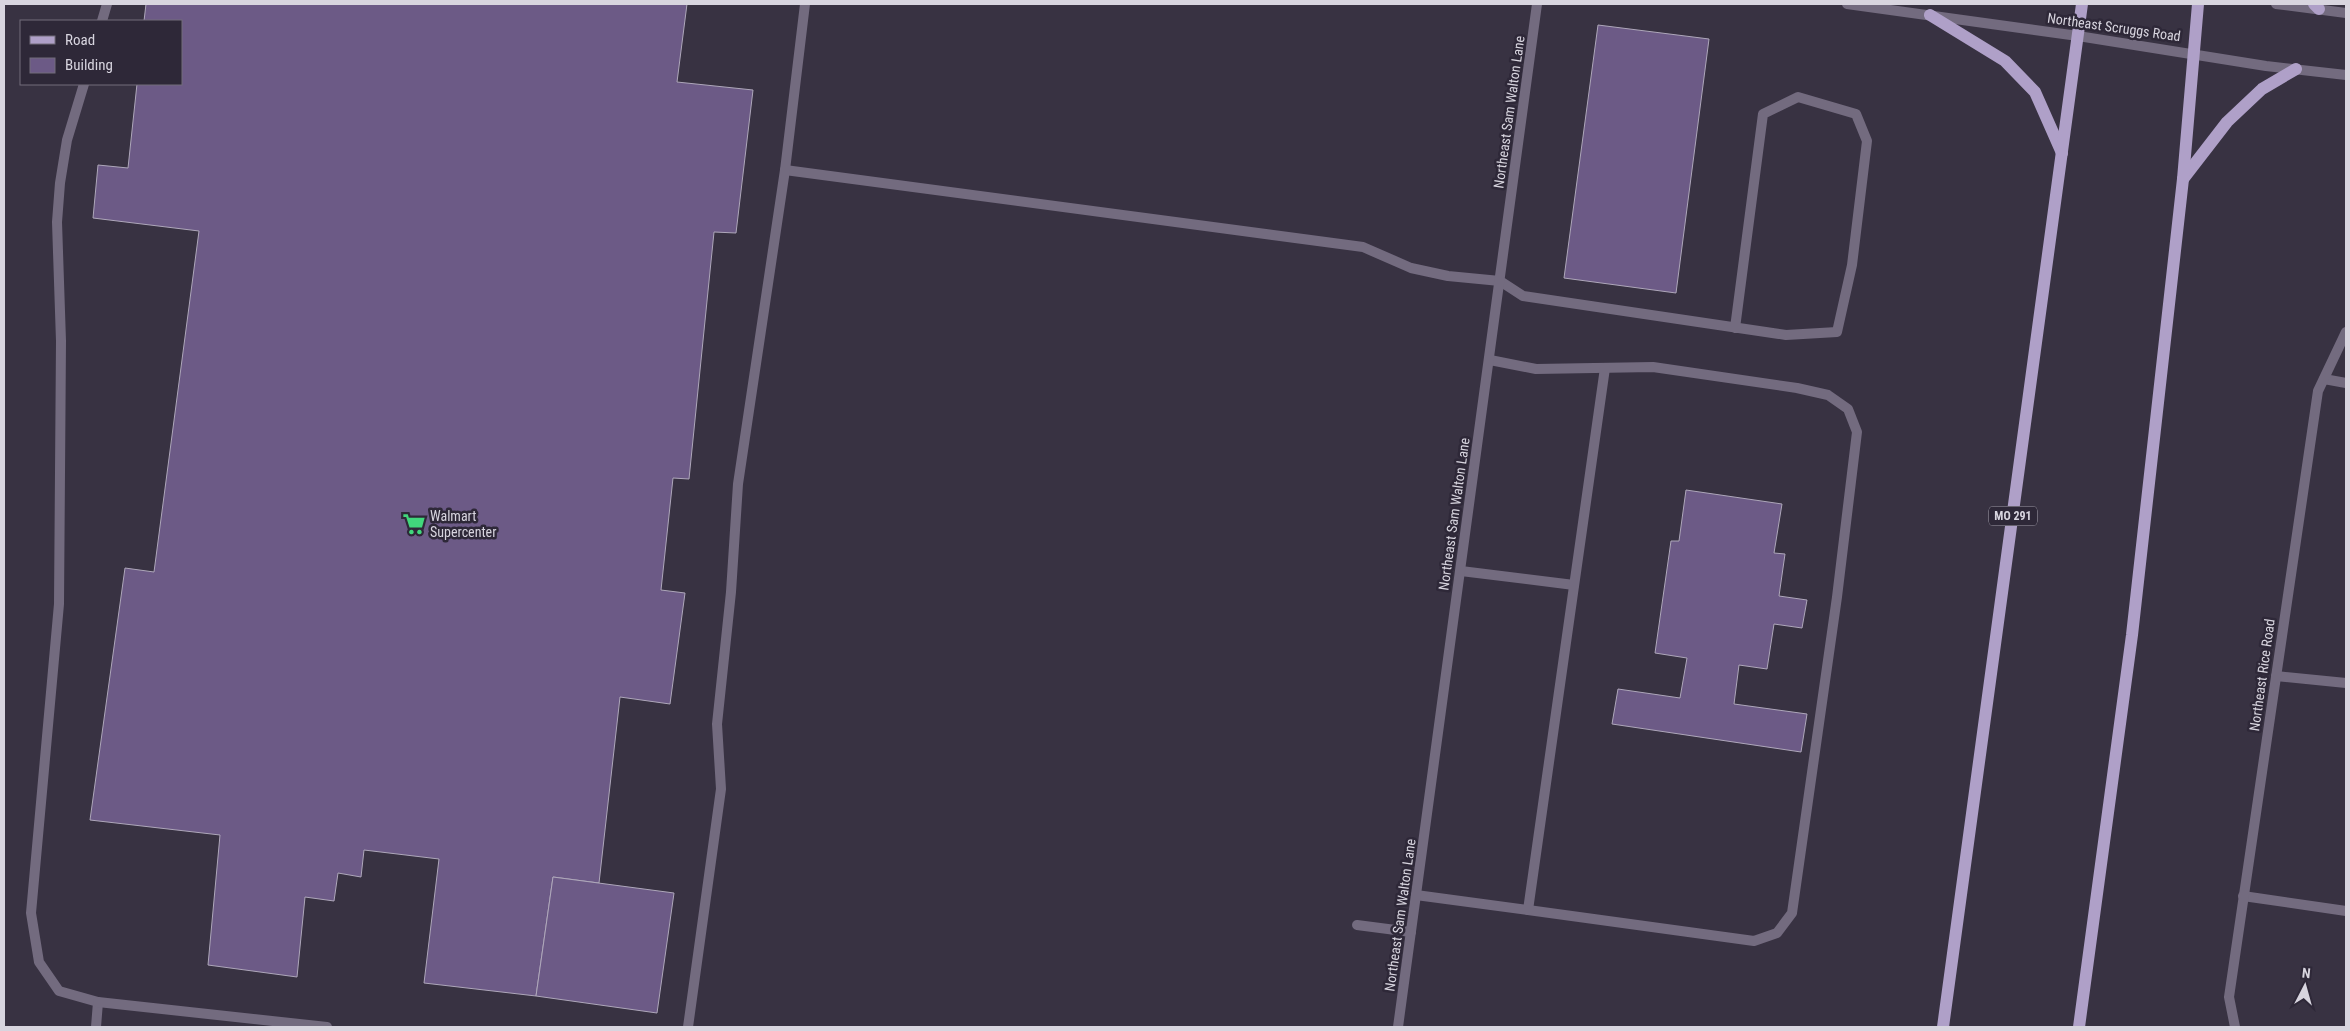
<svg xmlns="http://www.w3.org/2000/svg" width="2350" height="1031" font-family="'Roboto Condensed',sans-serif">
	<rect width="100%" height="100%" fill="#383242"/>
	<g fill="#6c5a86" stroke="#aea7ba">
		<polygon points="146,4 687,4 677,82 753,90 736,233 714,232 689,479 673,478 661,590 685,593 670,704 620,697 599,883 553,877 536,996 424,983 439,859 364,850 361,877 338,873 334,901 305,897 297,977 208,965 220,835 90,820 125,568 154,572 199,231 93,218 98,165 128,168 137,84 181,84 181,21 144,21"/>
		<polygon points="1598,25 1709,39 1676,293 1564,278"/>
		<polygon points="1686,490 1782,504 1774,553 1785,554 1779,596 1807,600 1802,628 1774,624 1767,669 1739,665 1734,704 1807,714 1801,752 1612,724 1618,689 1680,698 1687,658 1655,653 1671,541 1679,541"/>
		<polygon points="553,877 674,893 657,1013 536,996"/>
	</g>
	<g fill="none" stroke-linecap="round" stroke-linejoin="round">
		<g stroke="#736b7f" stroke-width="10">
			<polyline points="102,21 107,4"/>
			<polyline points="84,84 67,140 60,183 57,222 61,341 59,604 31,913 39,962 59,991 98,1002 96,1027"/>
			<polyline points="785,170 1363,247 1411,268 1448,276 1500,281 1523,296 1786,335 1837,332 1852,265 1867,141 1856,114 1798,97 1763,114 1735,328"/>
			<polyline points="1490,360 1536,369 1653,367 1797,388 1828,395 1848,409 1857,432 1837,597 1792,913 1777,933 1754,941 1528,910"/>
			<polyline points="2324,379 2346,383"/>
			<polyline points="1461,571 1574,585"/>
			<polyline points="2276,676 2346,683"/>
			<polyline points="1416,895 1528,910 1605,368"/>
			<polyline points="2243,896 2346,911"/>
			<polyline points="1357,925 1411,932"/>
			<polyline points="98,1002 327,1027"/>
			<polyline points="688,1027 721,789 717,724 731,592 738,484 785,170 805,4"/>
		</g>
		<g stroke="#736b7f" stroke-width="10">
			<polyline points="1398,1027 1537,4"/>
			<polyline points="2235,1027 2229,997 2318,391 2346,332"/>
		</g>
		<g stroke="#736b7f" stroke-width="10">
			<polyline points="1847,4 2078,36 2266,66 2346,75"/>
			<polyline points="2276,4 2346,13"/>
		</g>
		<g stroke="#afa0c8" stroke-width="12">
			<polyline points="2314,4 2319,9"/>
			<polyline points="1930,15 2005,61 2035,92 2062,153"/>
			<polyline points="2183,179 2227,122 2262,89 2296,69"/>
			<polyline points="1943,1027 2082,4"/>
			<polyline points="2079,1027 2132,635 2183,179 2198,4"/>
		</g>
	</g>
	<defs>
		<symbol id="supermarket-bare" viewBox="-9 -9 18 18"><path d="M-6-5.5h2.5l.6 2H6L4.5 2H-2.5L-4.4-4H-6ZM-1.5 3.2a1.3 1.3 0 1 0 .1 0ZM3 3.2a1.3 1.3 0 1 0 .1 0Z" fill="#41d77c" stroke="#2e2838" stroke-width="2.5" paint-order="stroke"/></symbol>
	</defs>
	<g fill-rule="evenodd">
		<use href="#supermarket-bare" x="398" y="508" width="32" height="32"/>
	</g>
	<g text-anchor="middle" stroke-width="5" stroke-linejoin="round" paint-order="stroke">
		<rect fill="#2e2838" stroke="#a5a1ad" stroke-width="1" x="1989" y="506.5" width="48" height="19" rx="4"/>
		<g font-size="12" font-weight="bold" fill="#d8d5df">
			<text x="2013" y="520">MO 291</text>
		</g>
		<g font-size="14" fill="#d8d5df" stroke="#2e2838">
			<text transform="translate(2114 27) rotate(8)" y="5">Northeast Scruggs Road</text>
			<text transform="translate(1509 112) rotate(-82)" y="5">Northeast Sam Walton Lane</text>
			<text transform="translate(1454 514) rotate(-82)" y="5">Northeast Sam Walton Lane</text>
			<text transform="translate(2262 675) rotate(-82)" y="5">Northeast Rice Road</text>
			<text transform="translate(1400 915) rotate(-82)" y="5">Northeast Sam Walton Lane</text>
		</g>
		<g font-size="14" fill="#d8d5df" stroke="#2e2838" text-anchor="start">
			<text x="430" y="521">Walmart<tspan x="430" dy="16">Supercenter</tspan></text>
		</g>
	</g>
	<rect width="2350" height="1031" fill="none" stroke="#d8d5df" stroke-width="10"/>
	<rect x="20" y="20" width="162" height="65" fill="#2e2838" stroke="#726d7b"/>
	<rect x="30" y="36" width="25" height="8" fill="#afa0c8" stroke="#726d7b"/>
	<text x="65" y="45" font-size="15" fill="#d8d5df">Road</text>
	<rect x="30" y="58" width="25" height="15" fill="#6c5a86" stroke="#726d7b"/>
	<text x="65" y="70" font-size="15" fill="#d8d5df">Building</text>
	<g transform="translate(2305 986) rotate(6)" stroke="#2e2838" stroke-width="4" paint-order="stroke">
	<path d="M0-4L9 19L0 12L-9 19Z" fill="#d8d5df"/>
	<text y="-8" font-size="14" font-weight="bold" text-anchor="middle" fill="#d8d5df">N</text>
	</g>
</svg>
